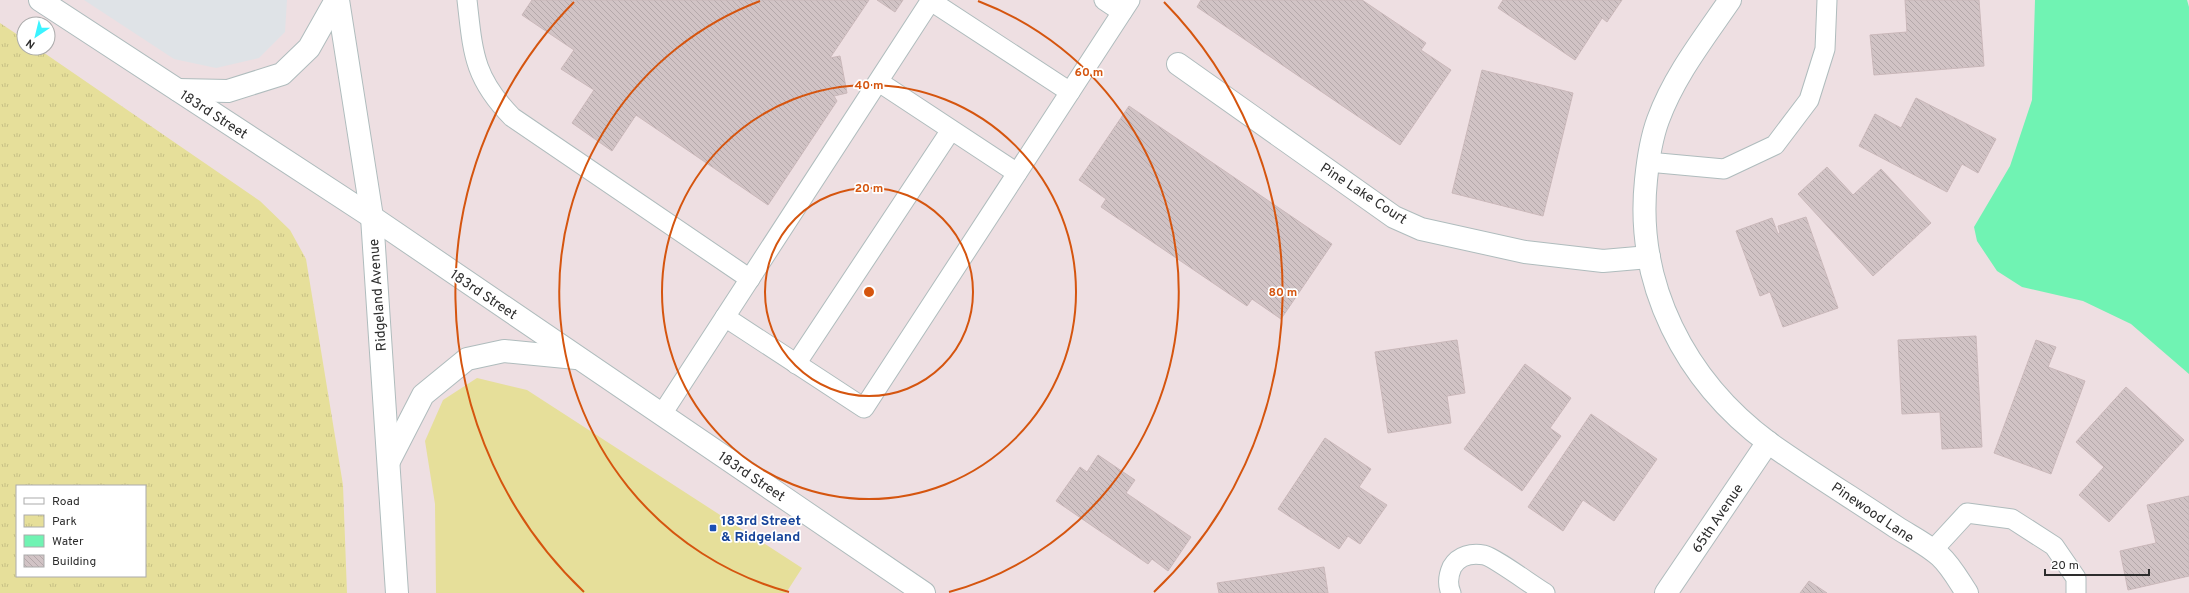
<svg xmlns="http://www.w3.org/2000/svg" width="2189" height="593" font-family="Overpass,sans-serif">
	<defs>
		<pattern id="park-tufts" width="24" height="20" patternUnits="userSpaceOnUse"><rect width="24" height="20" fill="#e6df9a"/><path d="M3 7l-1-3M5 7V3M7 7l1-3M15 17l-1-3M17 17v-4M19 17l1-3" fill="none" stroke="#c6c085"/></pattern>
		<pattern id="building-back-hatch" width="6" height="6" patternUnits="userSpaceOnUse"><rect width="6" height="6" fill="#d1c3c5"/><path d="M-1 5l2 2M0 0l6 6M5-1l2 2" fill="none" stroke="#b4a8aa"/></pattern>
	</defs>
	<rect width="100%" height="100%" fill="#eedfe2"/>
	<polygon fill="#dfe3e7" points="84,0 287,0 285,32 259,58 216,68 174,59"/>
	<polygon fill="#e6df9a" points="477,378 527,390 802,568 786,593 436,593 435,504 425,441 443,400"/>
	<path fill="url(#park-tufts)" fill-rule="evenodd" d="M0,23L24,39V48H37L260,201L290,230L306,259L343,485L347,593H0ZM17,486H145V576H17Z"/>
	<polygon fill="#70f3b3" points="2035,0 2187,0 2189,7 2189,374 2131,324 2083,301 2022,287 1997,271 1977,241 1974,227 2010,166 2032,100"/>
	<g fill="url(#building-back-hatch)" stroke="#cab8ba">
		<polygon points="532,0 869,0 830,58 840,56 847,93 834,96 837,101 768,205 636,115 612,151 572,123 594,90 561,69 574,50 522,15"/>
		<polygon points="877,0 903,0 895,12"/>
		<polygon points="1201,0 1362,0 1426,43 1421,50 1451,70 1400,145 1197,7"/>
		<polygon points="1503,0 1622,0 1607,22 1602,18 1575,60 1498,8"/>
		<polygon points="1905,0 1979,0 1984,66 1874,75 1870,35 1907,32"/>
		<polygon points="1482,70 1573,93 1543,216 1452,193"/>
		<polygon points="1916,98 1996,139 1978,173 1962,164 1947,192 1859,146 1875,114 1901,128"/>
		<polygon points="1129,106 1332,244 1281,319 1252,299 1247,306 1101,207 1106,199 1079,180"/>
		<polygon points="1827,167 1853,195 1881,169 1931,223 1873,276 1798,194"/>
		<polygon points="1806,217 1838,308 1783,327 1770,292 1760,296 1736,231 1772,218 1778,234 1780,233 1778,226"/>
		<polygon points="1976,336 1982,447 1942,449 1940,412 1902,414 1898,340"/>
		<polygon points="1457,340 1465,393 1447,396 1451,423 1388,433 1375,352"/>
		<polygon points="2036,340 2056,347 2048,367 2085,381 2051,474 1994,453"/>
		<polygon points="1525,364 1571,398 1550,428 1561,436 1522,491 1464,449"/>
		<polygon points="2126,387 2184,440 2109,522 2079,495 2104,467 2076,442"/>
		<polygon points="1591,414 1657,459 1614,521 1583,500 1563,531 1528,507"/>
		<polygon points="1325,438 1371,469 1359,487 1387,505 1360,544 1348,536 1339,549 1278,509"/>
		<polygon points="1098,455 1135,480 1126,493 1191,537 1168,571 1152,559 1148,564 1056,501 1080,467 1087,472"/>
		<polygon points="2189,496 2189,576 2128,590 2120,551 2156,543 2147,505"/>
		<polygon points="1324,567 1328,593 1219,593 1217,583"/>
		<polygon points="1809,581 1827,593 1800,593"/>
	</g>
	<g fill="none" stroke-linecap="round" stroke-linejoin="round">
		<defs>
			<g id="lane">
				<path d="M467,0C473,52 473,77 512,117L750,279"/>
				<polyline points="1104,0 1122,12"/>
				<polyline points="931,1 1070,92"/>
				<polyline points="879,82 1017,173"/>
				<polyline points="1648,162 1724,169 1775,145 1809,100 1825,49 1827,0"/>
				<polyline points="725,317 864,408 1130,0"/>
				<polyline points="796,364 951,130"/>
				<polyline points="662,414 931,0"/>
				<polyline points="1932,551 1967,513 2012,519 2054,546 2076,578 2076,593"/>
				<path d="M1451,593C1447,584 1448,576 1452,567C1459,555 1472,553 1484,555C1494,557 1533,586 1545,593"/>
			</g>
			<g id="street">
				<path d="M1730,0C1704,38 1674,76 1658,120C1651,139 1648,160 1646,180C1635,284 1685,381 1769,443C1810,472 1854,499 1896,527C1910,536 1928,545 1940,556C1951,566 1959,581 1967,593"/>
				<polyline points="1178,64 1394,217 1421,229 1525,252 1603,261 1649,257"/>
				<polyline points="1666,593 1768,442"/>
			</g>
			<g id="secondary">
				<polyline points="40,0 372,217 924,593"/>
				<polyline points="338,0 372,217 397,593"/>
				<polyline points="178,90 228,91 282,74 309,48 336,0"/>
				<polyline points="389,461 423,395 467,359 504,351 576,358"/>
			</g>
		</defs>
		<use href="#lane" stroke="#afbcbd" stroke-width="21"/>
		<use href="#street" stroke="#afbcbd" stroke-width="24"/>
		<use href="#secondary" stroke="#afbcbd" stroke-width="24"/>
		<use href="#lane" stroke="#fff" stroke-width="19"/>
		<use href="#street" stroke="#fff" stroke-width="22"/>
		<use href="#secondary" stroke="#fff" stroke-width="22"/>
	</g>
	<g fill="none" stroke="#d5550f" stroke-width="2">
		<circle cx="869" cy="292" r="104"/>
		<circle cx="869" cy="292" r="207"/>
		<path d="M789 592A311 311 0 0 1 760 1M978 1A311 311 0 0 1 949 592"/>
		<path d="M584 592A414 414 0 0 1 574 2M1164 2A414 414 0 0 1 1154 592"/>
	</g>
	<rect fill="#1a4fb4" stroke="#fff" stroke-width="1.5" x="709" y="524" width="8" height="8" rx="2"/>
	<g text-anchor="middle" stroke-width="3.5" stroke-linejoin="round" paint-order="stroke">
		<g font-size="14" fill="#2d2d2d" stroke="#fff">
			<text transform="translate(214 114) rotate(33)" y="5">183rd Street</text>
			<text transform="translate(1364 193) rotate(33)" y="5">Pine Lake Court</text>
			<text transform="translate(484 294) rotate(34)" y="5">183rd Street</text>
			<text transform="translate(377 295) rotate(-94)" y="5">Ridgeland Avenue</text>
			<text transform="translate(752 476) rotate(34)" y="5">183rd Street</text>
			<text transform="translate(1873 512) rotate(34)" y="5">Pinewood Lane</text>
			<text transform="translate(1717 518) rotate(-56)" y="5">65th Avenue</text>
		</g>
		<g font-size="14" font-weight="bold" fill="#164399" stroke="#fff" text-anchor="start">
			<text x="721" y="525">183rd Street<tspan x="721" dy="16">&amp; Ridgeland</tspan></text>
		</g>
	</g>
	<circle cx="869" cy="292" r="6" fill="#d5550f" stroke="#fff" stroke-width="2"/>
	<g font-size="12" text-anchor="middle" font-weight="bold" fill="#d5550f" stroke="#fff" stroke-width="3.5" stroke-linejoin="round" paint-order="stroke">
		<text x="1089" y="76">60 m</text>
		<text x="869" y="89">40 m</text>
		<text x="869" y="192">20 m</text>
		<text x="1283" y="296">80 m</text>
	</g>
	<rect x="16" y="485" width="130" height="92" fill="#ffffff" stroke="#ababab"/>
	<rect x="24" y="498" width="20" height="6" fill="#ffffff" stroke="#ababab"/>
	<text x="52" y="505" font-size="12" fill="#2d2d2d">Road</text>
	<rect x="24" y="515" width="20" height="12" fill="url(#park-tufts)" stroke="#ababab"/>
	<text x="52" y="525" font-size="12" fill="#2d2d2d">Park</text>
	<rect x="24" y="535" width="20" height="12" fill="#70f3b3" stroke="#ababab"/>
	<text x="52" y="545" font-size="12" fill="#2d2d2d">Water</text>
	<rect x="24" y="555" width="20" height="12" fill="url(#building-back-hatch)" stroke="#ababab"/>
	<text x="52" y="565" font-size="12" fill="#2d2d2d">Building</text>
	<g transform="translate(36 36) rotate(215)"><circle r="19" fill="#ffffff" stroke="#ababab"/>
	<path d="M0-3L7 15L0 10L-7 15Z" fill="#3bf3ff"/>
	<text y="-6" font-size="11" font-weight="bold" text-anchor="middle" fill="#2d2d2d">N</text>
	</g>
	<path d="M2045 569v6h104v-6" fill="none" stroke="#2d2d2d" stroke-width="2"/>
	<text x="2051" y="569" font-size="12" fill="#2d2d2d" stroke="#ffffff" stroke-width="3" paint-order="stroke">20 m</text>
</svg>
